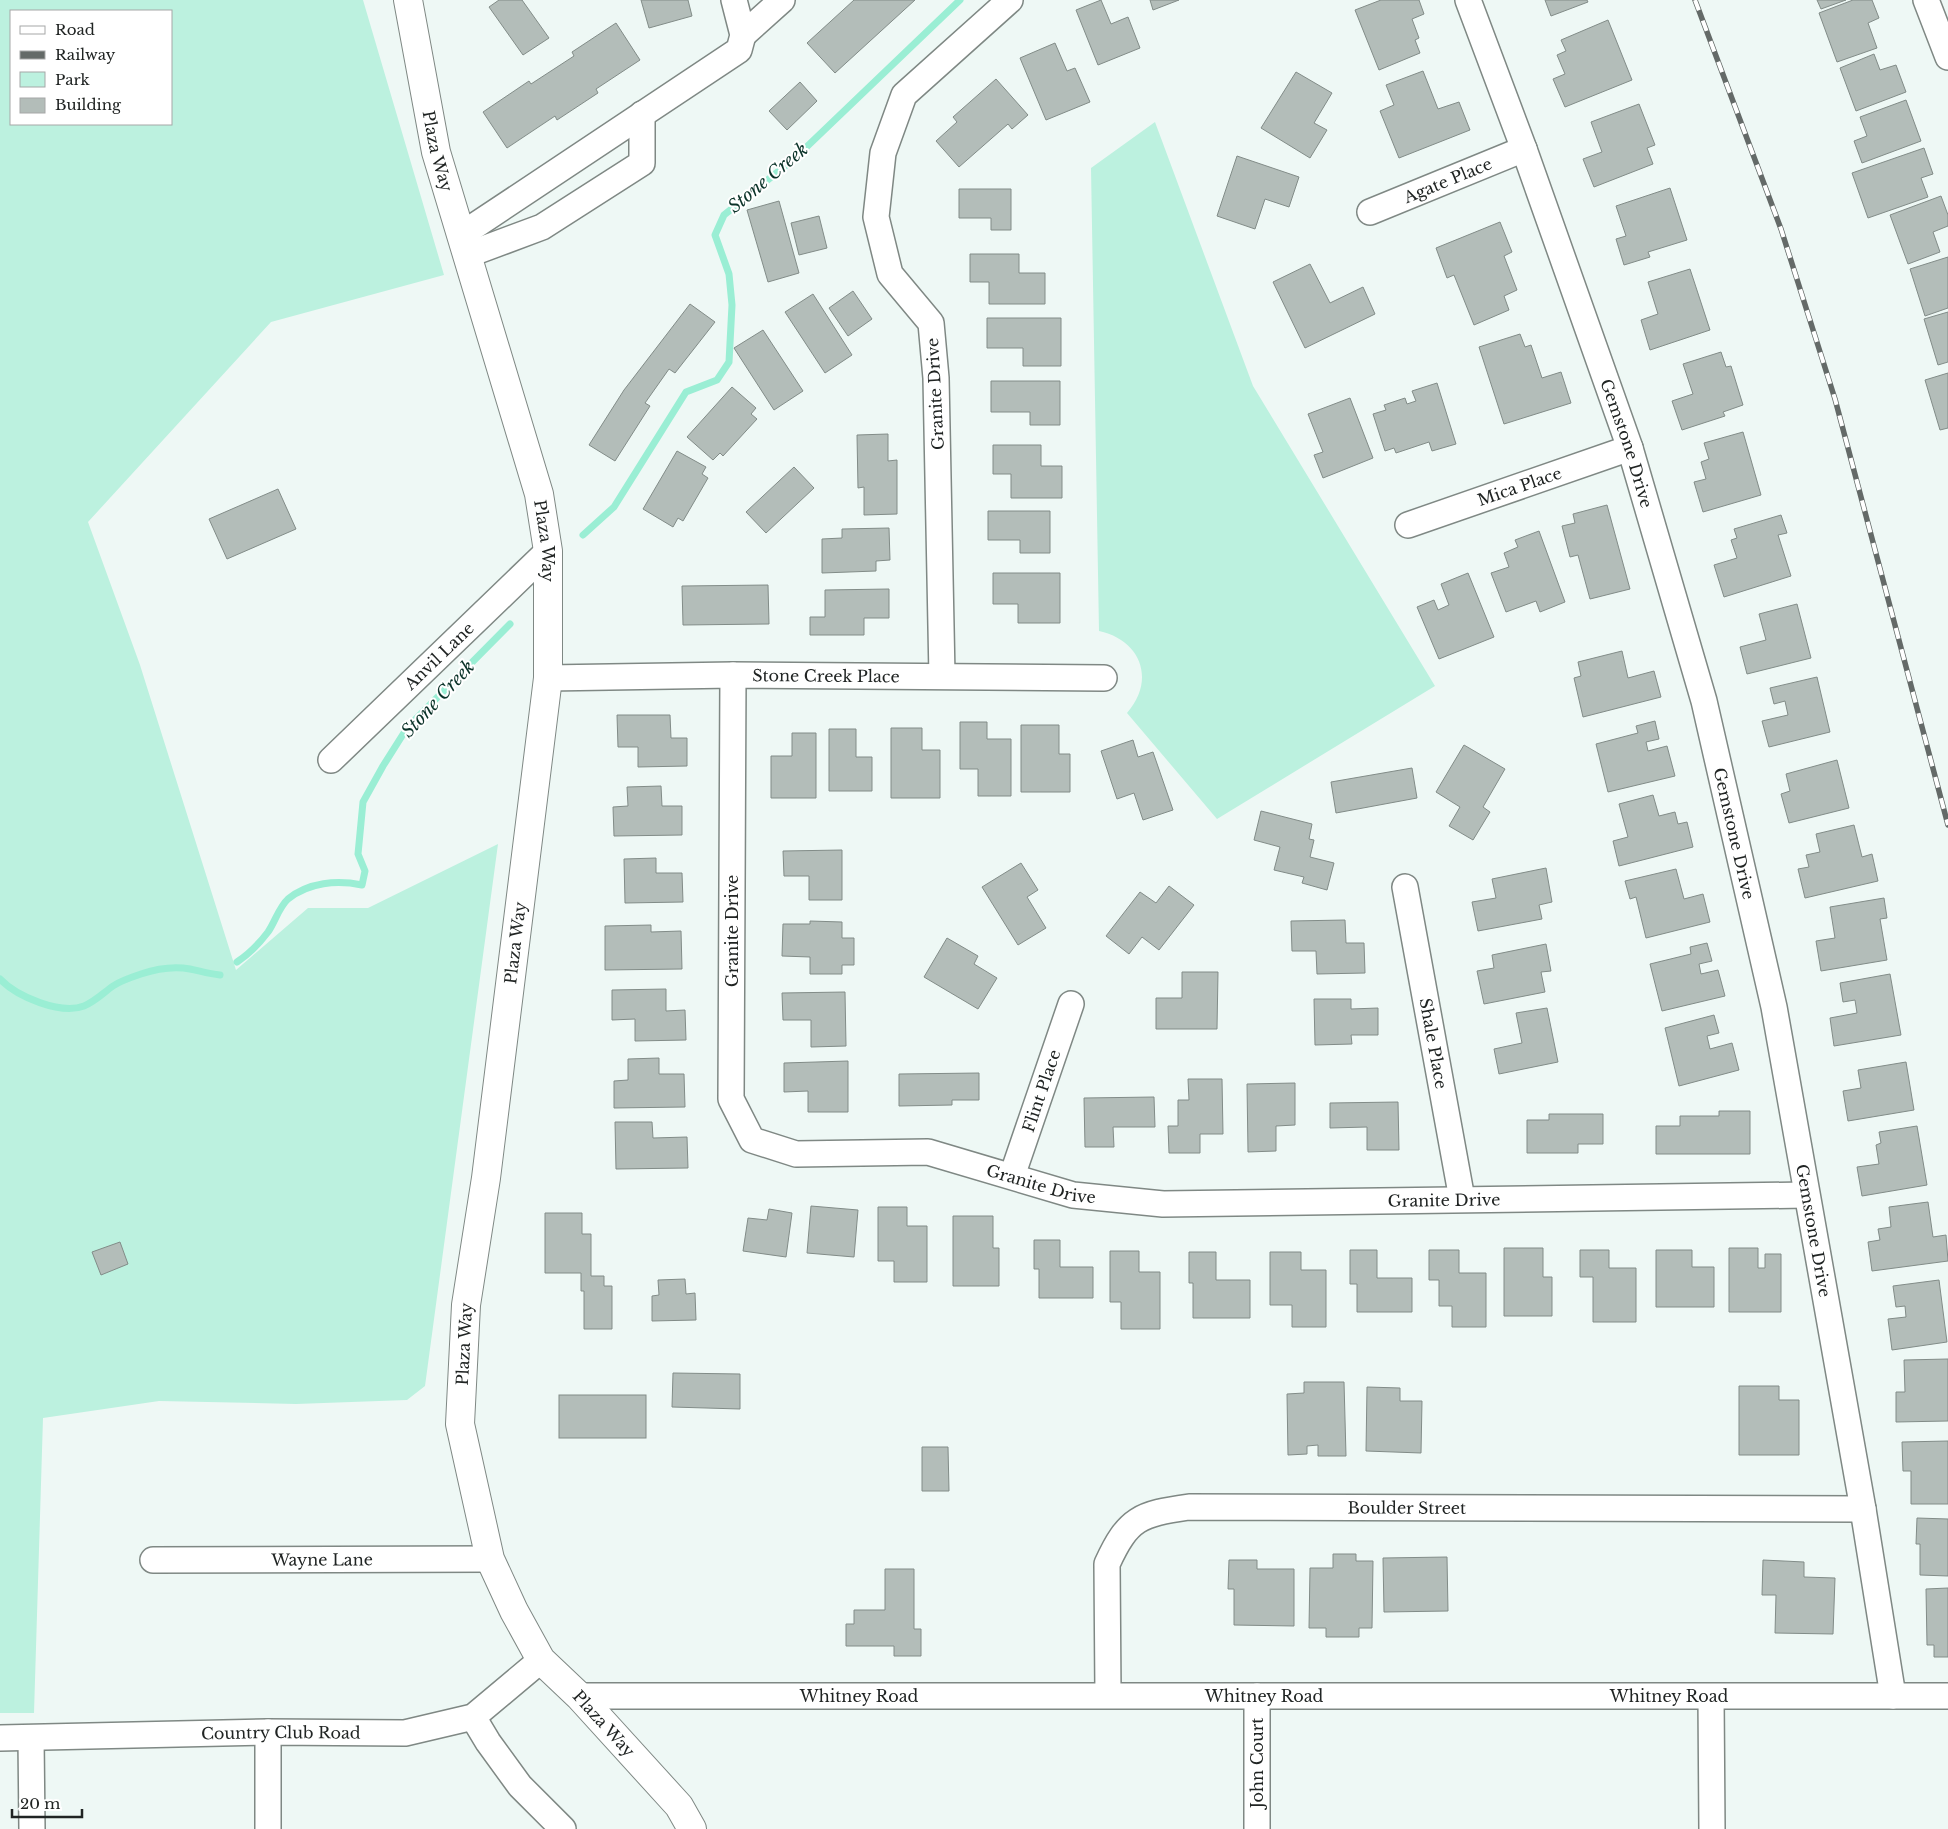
<svg xmlns="http://www.w3.org/2000/svg" width="1948" height="1829" font-family="'Libre Baskerville',serif">
	<rect width="100%" height="100%" fill="#eef8f5"/>
	<g fill="#bcf1df" fill-rule="evenodd">
		<path d="M0,0H363L444,275L271,322L88,522L140,665L236,970L308,908H368L498,844L425,1386L407,1400L296,1404L159,1401L43,1418L34,1713H0ZM11,11H171V124H11Z"/>
		<path d="M1155,122L1253,386L1435,686L1217,819L1127,713C1156,680 1141,640 1099,631L1091,168Z"/>
	</g>
	<g fill="none" stroke-linecap="round" stroke-linejoin="round">
		<g stroke="#9aeed4" stroke-width="7">
			<polyline points="583,535 614,507 686,392 717,380 729,362 732,305 729,274 715,235 724,215 795,158 960,0"/>
			<path d="M237,962C249,954 259,944 268,932C275,922 279,907 288,899C309,882 337,880 362,885L365,871L358,854L363,802L383,766L407,728L510,624"/>
			<path d="M0,979C17,997 61,1015 84,1006C96,1001 103,993 113,986C120,981 132,977 141,974C156,969 174,966 190,969C200,971 209,974 220,975"/>
		</g>
	</g>
	<g fill="#b3bdb9" stroke="#828c88">
		<polygon points="499,0 522,0 549,38 523,55 489,7"/>
		<polygon points="641,0 688,0 692,16 649,28"/>
		<polygon points="854,0 915,0 835,73 807,43"/>
		<polygon points="1101,0 1111,24 1128,17 1140,48 1098,65 1076,10"/>
		<polygon points="1150,0 1179,0 1153,10"/>
		<polygon points="1381,0 1419,0 1424,14 1412,19 1419,38 1415,40 1420,53 1379,70 1355,10"/>
		<polygon points="1545,0 1587,0 1588,2 1551,16"/>
		<polygon points="1817,0 1846,0 1821,9"/>
		<polygon points="1853,0 1872,0 1879,18 1868,23 1877,48 1837,62 1819,13"/>
		<polygon points="1608,20 1632,80 1565,107 1553,79 1565,74 1557,55 1566,51 1561,40"/>
		<polygon points="616,23 640,60 596,89 598,93 557,120 555,116 507,148 483,112 529,81 531,84 574,56 572,52"/>
		<polygon points="1055,43 1067,71 1075,68 1090,102 1046,120 1020,58"/>
		<polygon points="1874,54 1880,70 1896,65 1906,92 1856,111 1840,68"/>
		<polygon points="1423,71 1438,109 1459,102 1470,130 1399,158 1380,111 1394,105 1386,85"/>
		<polygon points="1296,72 1332,93 1314,123 1327,130 1310,158 1261,128"/>
		<polygon points="996,79 1028,115 1012,129 1008,124 959,167 936,141 957,122 953,117"/>
		<polygon points="800,82 817,101 787,130 769,111"/>
		<polygon points="1906,100 1921,141 1862,163 1854,141 1867,136 1860,117"/>
		<polygon points="1639,104 1655,145 1647,148 1653,164 1594,187 1583,159 1602,152 1591,122"/>
		<polygon points="1924,148 1933,174 1921,178 1928,197 1868,218 1852,173"/>
		<polygon points="1237,156 1299,177 1289,207 1265,199 1255,229 1217,216"/>
		<polygon points="1670,188 1687,240 1648,252 1650,257 1624,265 1616,239 1626,236 1616,206"/>
		<polygon points="959,189 1011,189 1011,230 991,230 991,218 959,218"/>
		<polygon points="1941,196 1948,215 1948,226 1933,232 1940,252 1908,264 1890,215"/>
		<polygon points="779,201 799,273 768,282 747,210"/>
		<polygon points="819,216 827,248 799,255 791,223"/>
		<polygon points="1500,222 1512,252 1504,256 1517,290 1504,296 1509,310 1474,325 1454,275 1447,278 1436,248"/>
		<polygon points="970,254 1019,254 1019,273 1045,273 1045,304 989,304 989,282 970,282"/>
		<polygon points="1948,257 1948,308 1925,316 1910,269"/>
		<polygon points="1310,264 1330,303 1363,287 1375,314 1305,348 1273,282"/>
		<polygon points="1690,269 1710,330 1650,350 1641,320 1658,314 1648,282"/>
		<polygon points="853,291 872,319 848,336 829,308"/>
		<polygon points="813,294 852,355 825,373 785,312"/>
		<polygon points="690,304 715,322 675,373 669,369 645,403 650,406 615,461 589,445 624,390"/>
		<polygon points="1948,312 1948,362 1938,365 1924,319"/>
		<polygon points="987,318 1061,318 1061,366 1023,366 1023,348 987,348"/>
		<polygon points="763,330 803,391 774,410 734,348"/>
		<polygon points="1520,334 1525,347 1531,345 1542,378 1561,372 1571,403 1504,424 1479,347"/>
		<polygon points="1721,352 1726,367 1731,366 1743,405 1723,412 1725,416 1682,430 1672,401 1693,394 1683,364"/>
		<polygon points="1948,373 1948,428 1940,430 1925,380"/>
		<polygon points="991,381 1060,381 1060,425 1030,425 1030,412 991,412"/>
		<polygon points="1437,383 1456,444 1432,451 1429,442 1396,453 1394,448 1385,451 1373,414 1386,410 1384,405 1405,398 1407,404 1416,401 1412,391"/>
		<polygon points="732,387 756,408 751,414 757,419 723,456 720,453 713,460 687,437"/>
		<polygon points="1350,398 1373,458 1323,478 1314,455 1323,452 1308,414"/>
		<polygon points="1743,432 1761,495 1703,512 1694,482 1706,479 1701,462 1709,459 1704,443"/>
		<polygon points="888,434 888,461 897,460 897,514 864,515 864,487 858,488 857,435"/>
		<polygon points="993,445 1041,445 1041,466 1062,466 1062,498 1011,498 1011,474 993,474"/>
		<polygon points="677,451 706,467 702,474 708,478 683,521 678,518 673,527 643,509"/>
		<polygon points="794,467 814,488 766,533 746,512"/>
		<polygon points="278,489 296,529 227,559 209,519"/>
		<polygon points="1607,505 1630,589 1590,599 1578,555 1570,557 1562,526 1575,523 1573,514"/>
		<polygon points="988,511 1050,511 1050,553 1020,553 1020,540 988,540"/>
		<polygon points="1781,515 1787,533 1778,535 1791,576 1724,597 1714,565 1737,558 1731,540 1737,538 1734,529"/>
		<polygon points="889,528 890,560 876,561 876,571 822,573 822,539 842,538 842,529"/>
		<polygon points="1539,531 1565,602 1540,612 1536,601 1506,612 1491,573 1509,567 1504,553 1518,547 1515,540"/>
		<polygon points="993,573 1060,573 1060,623 1018,623 1018,604 993,604"/>
		<polygon points="1468,573 1494,637 1439,659 1417,607 1434,600 1438,610 1449,605 1441,584"/>
		<polygon points="768,585 769,624 683,625 682,586"/>
		<polygon points="889,589 889,618 864,618 864,635 810,635 810,617 825,617 825,590"/>
		<polygon points="1797,604 1811,658 1747,674 1740,647 1766,640 1759,614"/>
		<polygon points="1622,651 1628,678 1654,671 1661,697 1583,717 1574,678 1581,676 1578,662"/>
		<polygon points="1817,677 1830,732 1769,747 1762,721 1788,715 1785,701 1774,704 1770,688"/>
		<polygon points="617,715 670,715 671,738 687,738 687,766 638,767 638,747 618,747"/>
		<polygon points="1655,721 1659,739 1646,742 1648,751 1667,746 1675,776 1608,792 1596,744 1638,733 1636,726"/>
		<polygon points="960,722 987,722 987,739 1011,739 1011,796 978,796 978,769 960,769"/>
		<polygon points="1021,725 1059,725 1059,754 1070,754 1070,792 1021,792"/>
		<polygon points="891,728 922,728 922,750 940,750 940,798 891,798"/>
		<polygon points="829,729 856,729 856,757 872,757 872,791 829,791"/>
		<polygon points="792,733 816,733 816,798 771,798 771,756 792,756"/>
		<polygon points="1133,740 1138,757 1153,752 1173,810 1143,820 1134,793 1117,799 1101,751"/>
		<polygon points="1464,745 1505,769 1483,807 1490,812 1473,840 1449,826 1460,807 1436,792"/>
		<polygon points="1837,760 1849,808 1789,823 1781,794 1790,791 1786,774"/>
		<polygon points="1412,768 1417,798 1336,813 1331,782"/>
		<polygon points="661,786 662,806 682,806 682,835 614,836 613,807 628,806 627,787"/>
		<polygon points="1653,795 1659,816 1675,812 1678,824 1687,822 1693,847 1619,866 1613,841 1628,837 1619,804"/>
		<polygon points="1261,811 1312,824 1309,839 1314,840 1310,857 1334,863 1327,890 1302,883 1304,877 1274,870 1280,847 1254,840"/>
		<polygon points="1854,825 1862,857 1872,854 1878,881 1805,898 1798,869 1809,867 1806,855 1820,852 1816,834"/>
		<polygon points="842,850 842,900 809,900 809,876 784,876 783,851"/>
		<polygon points="656,858 656,873 682,873 683,902 625,903 624,859"/>
		<polygon points="1021,863 1038,890 1027,897 1046,928 1018,945 982,887"/>
		<polygon points="1546,868 1552,902 1539,905 1542,919 1478,931 1472,902 1496,898 1492,879"/>
		<polygon points="1676,869 1684,899 1703,894 1710,922 1646,938 1636,897 1630,899 1625,881"/>
		<polygon points="1169,886 1194,905 1159,950 1142,937 1129,954 1106,936 1140,892 1156,903"/>
		<polygon points="1884,898 1887,918 1880,919 1887,960 1821,971 1816,941 1835,938 1830,907"/>
		<polygon points="1345,920 1346,943 1364,943 1365,973 1317,974 1316,951 1292,951 1291,921"/>
		<polygon points="810,921 842,922 842,938 854,938 854,965 842,965 842,974 810,974 810,957 782,956 783,924 810,924"/>
		<polygon points="651,925 651,932 681,931 682,969 605,970 605,926"/>
		<polygon points="947,938 978,956 974,964 997,978 978,1009 924,977"/>
		<polygon points="1707,943 1712,961 1699,964 1701,974 1718,970 1725,996 1662,1011 1650,964 1691,954 1690,947"/>
		<polygon points="1546,944 1551,971 1541,972 1545,992 1484,1004 1477,971 1494,968 1492,955"/>
		<polygon points="1182,972 1218,972 1217,1029 1156,1029 1156,998 1182,998"/>
		<polygon points="1890,974 1901,1035 1834,1046 1830,1018 1857,1013 1855,1000 1843,1002 1840,983"/>
		<polygon points="666,989 666,1011 685,1010 686,1040 635,1041 635,1019 612,1020 612,990"/>
		<polygon points="845,992 846,1046 811,1047 811,1020 783,1020 782,993"/>
		<polygon points="1314,999 1351,999 1351,1009 1378,1008 1378,1035 1351,1035 1352,1044 1315,1045"/>
		<polygon points="1547,1008 1558,1062 1499,1074 1494,1049 1522,1043 1516,1013"/>
		<polygon points="1714,1015 1719,1033 1707,1036 1710,1049 1732,1043 1739,1070 1679,1086 1665,1028"/>
		<polygon points="659,1058 659,1074 684,1074 685,1107 614,1108 614,1081 628,1080 628,1059"/>
		<polygon points="848,1061 848,1112 808,1112 808,1091 784,1092 784,1063"/>
		<polygon points="1906,1062 1914,1110 1848,1121 1843,1091 1861,1088 1858,1070"/>
		<polygon points="979,1073 979,1100 952,1100 952,1105 899,1106 899,1074"/>
		<polygon points="1188,1079 1222,1079 1223,1134 1200,1134 1200,1153 1169,1153 1168,1126 1178,1126 1178,1100 1189,1100"/>
		<polygon points="1295,1083 1295,1125 1276,1126 1276,1151 1248,1152 1247,1084"/>
		<polygon points="1154,1097 1155,1127 1113,1127 1114,1147 1085,1147 1084,1098"/>
		<polygon points="1398,1102 1399,1150 1367,1150 1367,1127 1330,1128 1330,1103"/>
		<polygon points="1719,1111 1750,1111 1750,1154 1656,1154 1656,1126 1680,1126 1680,1116 1719,1116"/>
		<polygon points="1549,1114 1603,1114 1603,1144 1578,1144 1578,1153 1527,1153 1527,1120 1549,1120"/>
		<polygon points="615,1122 652,1122 653,1138 687,1137 688,1168 616,1169"/>
		<polygon points="1917,1126 1927,1185 1862,1196 1857,1167 1879,1164 1876,1145 1881,1143 1879,1132"/>
		<polygon points="1928,1202 1933,1237 1946,1235 1948,1261 1872,1271 1868,1242 1880,1240 1878,1229 1891,1227 1889,1207"/>
		<polygon points="811,1206 858,1210 854,1257 807,1253"/>
		<polygon points="878,1207 907,1207 907,1226 927,1226 927,1282 894,1282 894,1261 878,1261"/>
		<polygon points="769,1209 792,1213 786,1257 743,1251 748,1218 767,1220"/>
		<polygon points="545,1213 582,1213 582,1234 591,1234 591,1276 604,1276 604,1286 612,1286 612,1329 584,1329 584,1291 581,1291 581,1273 545,1273"/>
		<polygon points="953,1216 993,1216 993,1248 999,1248 999,1286 953,1286"/>
		<polygon points="1034,1240 1060,1240 1060,1267 1093,1267 1093,1298 1039,1298 1039,1269 1034,1269"/>
		<polygon points="120,1242 128,1264 101,1275 92,1252"/>
		<polygon points="1504,1248 1543,1248 1543,1277 1552,1277 1552,1316 1504,1316"/>
		<polygon points="1729,1248 1758,1248 1758,1268 1765,1268 1765,1254 1781,1254 1781,1312 1729,1312"/>
		<polygon points="1350,1250 1377,1250 1377,1278 1412,1278 1412,1312 1357,1312 1357,1284 1350,1284"/>
		<polygon points="1429,1250 1459,1250 1459,1273 1486,1273 1486,1327 1452,1327 1452,1306 1439,1306 1439,1280 1429,1280"/>
		<polygon points="1580,1250 1609,1250 1609,1268 1636,1268 1636,1322 1593,1322 1593,1277 1580,1277"/>
		<polygon points="1656,1250 1692,1250 1692,1267 1714,1267 1714,1307 1656,1307"/>
		<polygon points="1110,1251 1139,1251 1139,1272 1160,1272 1160,1329 1121,1329 1121,1302 1110,1302"/>
		<polygon points="1189,1252 1216,1252 1216,1280 1250,1280 1250,1318 1193,1318 1193,1283 1189,1283"/>
		<polygon points="1270,1252 1301,1252 1301,1270 1326,1270 1326,1327 1292,1327 1292,1305 1270,1305"/>
		<polygon points="685,1279 686,1294 695,1293 696,1320 652,1321 652,1296 659,1295 658,1280"/>
		<polygon points="1939,1280 1947,1342 1892,1350 1888,1319 1906,1317 1905,1306 1896,1307 1893,1286"/>
		<polygon points="1948,1359 1948,1421 1896,1422 1896,1392 1905,1392 1904,1360"/>
		<polygon points="673,1373 740,1374 740,1409 672,1407"/>
		<polygon points="1304,1382 1344,1382 1346,1456 1318,1456 1318,1445 1307,1446 1307,1454 1288,1455 1287,1394 1304,1393"/>
		<polygon points="1739,1386 1779,1386 1779,1400 1799,1400 1799,1455 1739,1455"/>
		<polygon points="1367,1387 1400,1388 1400,1401 1422,1401 1421,1453 1366,1451"/>
		<rect x="559" y="1395" width="87" height="43"/>
		<polygon points="1948,1441 1948,1504 1911,1504 1911,1471 1903,1471 1902,1442"/>
		<polygon points="922,1447 948,1447 949,1491 922,1491"/>
		<polygon points="1917,1518 1948,1519 1948,1576 1920,1575 1920,1544 1916,1544"/>
		<polygon points="1333,1554 1356,1554 1356,1561 1373,1561 1372,1628 1359,1628 1359,1637 1326,1637 1326,1628 1309,1628 1310,1568 1333,1568"/>
		<polygon points="1447,1557 1448,1611 1384,1612 1383,1558"/>
		<polygon points="1229,1560 1257,1560 1257,1569 1294,1569 1294,1626 1234,1625 1234,1589 1228,1589"/>
		<polygon points="1763,1560 1804,1562 1804,1577 1835,1578 1833,1634 1775,1633 1776,1595 1762,1595"/>
		<polygon points="885,1569 914,1569 914,1629 921,1629 921,1656 894,1656 894,1646 846,1646 846,1624 854,1624 854,1610 885,1610"/>
		<polygon points="1948,1588 1948,1657 1934,1657 1934,1645 1927,1645 1926,1589"/>
	</g>
	<g fill="none" stroke-linecap="round" stroke-linejoin="round">
		<defs>
			<g id="minor">
				<path id="s1" d="M1468,0L1524,149L1630,448L1704,701L1774,1007L1863,1509L1893,1696"/>
				<polyline points="1926,0 1948,57"/>
				<polyline points="743,35 782,0"/>
				<path id="s2" d="M1370,212L1524,149"/>
				<polyline points="461,235 739,50 743,35 734,0"/>
				<polyline points="467,255 542,227 642,163 642,114"/>
				<path id="s3" d="M1408,525L1630,448"/>
				<path id="s4" d="M733,675L731,1099L752,1140L796,1154L928,1152L1073,1195L1163,1204L1806,1195"/>
				<polyline points="942,676 936,378 931,323 890,274 876,217 883,153 904,95 1010,0"/>
				<path id="s5" d="M548,678L733,675L1104,678"/>
				<path id="s6" d="M331,760L548,551"/>
				<path id="s7" d="M1405,887L1462,1199"/>
				<path id="s8" d="M1012,1176L1071,1004"/>
				<path id="s9" d="M153,1560L490,1559"/>
				<path id="s10" d="M1108,1695L1107,1564C1128,1518 1140,1514 1189,1507L1863,1509"/>
				<path id="s11" d="M579,1696H1948"/>
				<polyline points="1257,1696 1257,1829"/>
				<polyline points="1711,1697 1712,1829"/>
				<polyline points="473,1717 488,1742 520,1786 563,1829"/>
				<polyline points="268,1732 268,1829"/>
				<path id="s12" d="M0,1738L268,1732L405,1733L473,1717L541,1660"/>
				<polyline points="31,1738 32,1829"/>
			</g>
			<g id="major">
				<path id="s13" d="M408,0L436,152L539,494L548,551V678L486,1178L466,1305L460,1424L490,1559L514,1611L541,1660L579,1696L679,1806L692,1829"/>
			</g>
		</defs>
		<use href="#minor" stroke="#7f8884" stroke-width="28"/>
		<use href="#major" stroke="#7f8884" stroke-width="30"/>
		<use href="#minor" stroke="#fff" stroke-width="25"/>
		<use href="#major" stroke="#fff" stroke-width="28"/>
		<defs>
			<polyline id="rail" points="1695,0 1781,229 1835,399 1948,825"/>
		</defs>
		<use href="#rail" stroke="#646a68" stroke-width="5.5"/>
		<use href="#rail" stroke="#fff" stroke-width="4" stroke-dasharray="11" stroke-linecap="butt"/>
	</g>
	<g text-anchor="middle" stroke-width="4" stroke-linejoin="round" paint-order="stroke">
		<g font-size="16" fill="#202423" stroke="#fff">
			<text dy="6" stroke="none"><textPath href="#s13" startOffset="154">Plaza Way</textPath></text>
			<text dy="6" stroke="none"><textPath href="#s2" startOffset="84">Agate Place</textPath></text>
			<text transform="translate(935 394) rotate(-93)" y="6">Granite Drive</text>
			<text dy="6" stroke="none"><textPath href="#s1" startOffset="471">Gemstone Drive</textPath></text>
			<text dy="6" stroke="none"><textPath href="#s3" startOffset="118">Mica Place</textPath></text>
			<text dy="6" stroke="none"><textPath href="#s13" startOffset="559">Plaza Way</textPath></text>
			<text dy="6" stroke="none"><textPath href="#s6" startOffset="150">Anvil Lane</textPath></text>
			<text dy="6" stroke="none"><textPath href="#s5" startOffset="278">Stone Creek Place</textPath></text>
			<text dy="6" stroke="none"><textPath href="#s1" startOffset="876">Gemstone Drive</textPath></text>
			<text transform="translate(732 931) rotate(-90)" y="6">Granite Drive</text>
			<text transform="translate(515 943) rotate(-83)" y="6">Plaza Way</text>
			<text dy="6" stroke="none"><textPath href="#s7" startOffset="159">Shale Place</textPath></text>
			<text dy="6" stroke="none"><textPath href="#s8" startOffset="90">Flint Place</textPath></text>
			<text dy="6" stroke="none"><textPath href="#s4" startOffset="766">Granite Drive</textPath></text>
			<text dy="6" stroke="none"><textPath href="#s4" startOffset="1171">Granite Drive</textPath></text>
			<text dy="6" stroke="none"><textPath href="#s1" startOffset="1281">Gemstone Drive</textPath></text>
			<text transform="translate(464 1344) rotate(-87)" y="6">Plaza Way</text>
			<text dy="6" stroke="none"><textPath href="#s10" startOffset="456">Boulder Street</textPath></text>
			<text dy="6" stroke="none"><textPath href="#s9" startOffset="169">Wayne Lane</textPath></text>
			<text dy="6" stroke="none"><textPath href="#s11" startOffset="280">Whitney Road</textPath></text>
			<text dy="6" stroke="none"><textPath href="#s11" startOffset="685">Whitney Road</textPath></text>
			<text dy="6" stroke="none"><textPath href="#s11" startOffset="1090">Whitney Road</textPath></text>
			<text dy="6" stroke="none"><textPath href="#s13" startOffset="1789">Plaza Way</textPath></text>
			<text dy="6" stroke="none"><textPath href="#s12" startOffset="281">Country Club Road</textPath></text>
			<text transform="translate(1257 1763) rotate(-90)" y="6">John Court</text>
		</g>
		<g font-size="18" font-style="italic" fill="#0a3228" stroke="#fff">
			<text transform="translate(768 178) rotate(-40)" y="6">Stone Creek</text>
			<text transform="translate(438 699) rotate(-47)" y="6">Stone Creek</text>
		</g>
	</g>
	<rect x="10" y="10" width="162" height="115" fill="#ffffff" stroke="#a6a7a7"/>
	<rect x="20" y="26" width="25" height="8" fill="#ffffff" stroke="#a6a7a7"/>
	<text x="55" y="35" font-size="15" fill="#202423">Road</text>
	<rect x="20" y="51" width="25" height="8" fill="#646a68" stroke="#a6a7a7"/>
	<text x="55" y="60" font-size="15" fill="#202423">Railway</text>
	<rect x="20" y="72" width="25" height="15" fill="#bcf1df" stroke="#a6a7a7"/>
	<text x="55" y="85" font-size="15" fill="#202423">Park</text>
	<rect x="20" y="98" width="25" height="15" fill="#b3bdb9" stroke="#a6a7a7"/>
	<text x="55" y="110" font-size="15" fill="#202423">Building</text>
	<path d="M12 1809v8h70v-8" fill="none" stroke="#202423" stroke-width="2.5"/>
	<text x="20" y="1809" font-size="15" fill="#202423" stroke="#ffffff" stroke-width="4" paint-order="stroke">20 m</text>
</svg>
